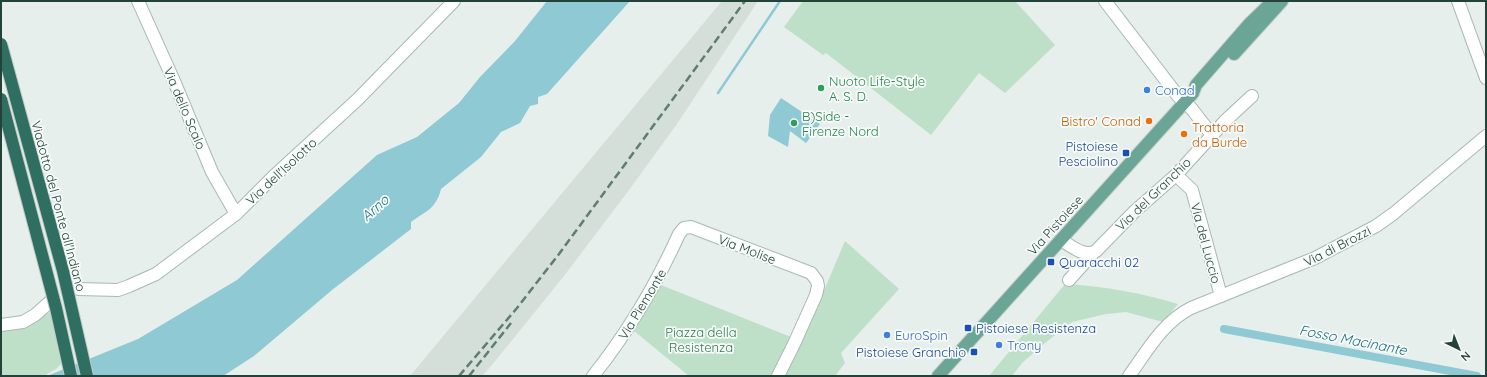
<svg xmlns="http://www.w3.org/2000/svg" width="1487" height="377" font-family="Quicksand,sans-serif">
	<rect width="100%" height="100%" fill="#e6efeb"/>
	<polygon fill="#d4dfda" points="722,1 758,1 677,124 626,194 564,276 492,365 482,376 410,376"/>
	<g fill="#bfe0c8">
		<polygon points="803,1 1015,1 1055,45 1005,93 979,73 931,135 826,53 823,55 784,27"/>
		<polygon points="845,241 899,289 841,353 845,363 835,376 784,376 815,312"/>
		<path d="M1065,284C1104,286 1141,293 1178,304L1163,322L1126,312L1106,314L1072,322L1045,343L1022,363L1012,376H989Z"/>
		<polygon points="661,285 791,337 770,376 689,376 634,331"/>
		<polygon points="51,312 61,364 56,369 44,376 1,376 1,328 23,324"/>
	</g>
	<g fill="#8ec9d4">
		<path d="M547,1H630L547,94L538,97V104L530,106L520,123L501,132L481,157L441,189C436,209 426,211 411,222V229L332,290L254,356L223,376H47L138,339L237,280L377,155L417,137L459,103L480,77L515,41Z"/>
		<polygon points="781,98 820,124 806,143 790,131 788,147 768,136 770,115"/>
	</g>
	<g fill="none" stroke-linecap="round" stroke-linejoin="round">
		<polyline stroke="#8ec9d4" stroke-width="2.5" points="718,93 780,1"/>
		<polyline stroke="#8ec9d4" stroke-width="8" points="1224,329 1477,376"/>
		<defs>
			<g id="minor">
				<polyline points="138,1 174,81 212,172 236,214"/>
				<polyline points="1105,1 1178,96 1191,108 1212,135"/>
				<polyline points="1458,1 1486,78"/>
				<polyline points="1176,175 1192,190 1221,296"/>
				<path d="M1061,240C1071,246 1085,258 1096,251L1135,211L1176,175L1225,121L1252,96"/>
				<polyline points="1069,280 1093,253"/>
				<polyline points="78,289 118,290 129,286 156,274 236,214 274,176 357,100 454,1"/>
				<polyline points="1,325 23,322 35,315 52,300"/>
				<path d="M593,376C628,332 656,285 679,234L684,228L691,227L811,273L817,281L818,286L816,295L794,344L778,376"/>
				<path d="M1129,376C1147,351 1163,322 1191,308L1315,258L1376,226L1393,214L1486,136"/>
			</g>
			<g id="major">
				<polyline points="1234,54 1282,1"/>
				<polyline points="938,376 1185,102 1193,93 1196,85 1250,23 1273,1"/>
			</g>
		</defs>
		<use href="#minor" stroke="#a8b8b2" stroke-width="14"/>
		<use href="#major" stroke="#c2cac8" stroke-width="14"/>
		<use href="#minor" stroke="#fff" stroke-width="12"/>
		<use href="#major" stroke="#6aa596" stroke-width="12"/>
		<g stroke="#5f7d75" stroke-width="2.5" stroke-dasharray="8 4" stroke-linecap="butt">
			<polyline points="459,376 517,308 559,254 745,1"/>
			<polyline points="469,376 511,323"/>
		</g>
		<defs>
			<g id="highway-bridge">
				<polyline points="1,44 63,271 87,376"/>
				<polyline points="1,99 56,308 71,376"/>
			</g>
		</defs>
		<use href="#highway-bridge" stroke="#c2cac8" stroke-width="14" stroke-linecap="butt"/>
		<use href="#highway-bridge" stroke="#2f6f62" stroke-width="12"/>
	</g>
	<g fill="#2e9e5b" stroke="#f7fbf9" stroke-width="1.5">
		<circle cx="821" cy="88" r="4"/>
		<circle cx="794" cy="123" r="4"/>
	</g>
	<g fill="#3f7fe0" stroke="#f7fbf9" stroke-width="1.5">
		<circle cx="1147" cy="90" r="4"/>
		<circle cx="887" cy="335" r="4"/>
		<circle cx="999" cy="345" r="4"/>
	</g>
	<g fill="#e8710a" stroke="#f7fbf9" stroke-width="1.5">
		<circle cx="1149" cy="121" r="4"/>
		<circle cx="1184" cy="134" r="4"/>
	</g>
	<g fill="#1a4fb4" stroke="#f7fbf9" stroke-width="1.5">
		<rect x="1122" y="149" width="8" height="8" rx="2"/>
		<rect x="1047" y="258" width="8" height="8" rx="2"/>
		<rect x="964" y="324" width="8" height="8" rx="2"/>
		<rect x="970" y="348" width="8" height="8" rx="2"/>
	</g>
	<g text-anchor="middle" stroke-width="3.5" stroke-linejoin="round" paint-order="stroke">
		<g font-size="13" fill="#27864d" stroke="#f7fbf9" text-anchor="start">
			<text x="829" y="86">Nuoto Life-Style<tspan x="829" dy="15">A. S. D.</tspan></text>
			<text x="802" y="121">B)Side -<tspan x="802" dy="15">Firenze Nord</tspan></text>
		</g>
		<g font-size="13" fill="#366cbe" stroke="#f7fbf9" text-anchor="start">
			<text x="1155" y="95">Conad</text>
			<text x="895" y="340">EuroSpin</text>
			<text x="1007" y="350">Trony</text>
		</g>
		<g font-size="13" fill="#24423a" stroke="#f7fbf9">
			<text transform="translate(185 108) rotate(67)" y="5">Via dello Scalo</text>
			<text transform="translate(281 171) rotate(-43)" y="5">Via dell'Isolotto</text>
			<text transform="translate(1153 194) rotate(-44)" y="5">Via del Granchio</text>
			<text transform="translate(59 206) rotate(75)" y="5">Viadotto del Ponte all'Indiano</text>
			<text transform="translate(1055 225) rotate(-48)" y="5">Via Pistoiese</text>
			<text transform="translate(1206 243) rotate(75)" y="5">Via del Luccio</text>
			<text transform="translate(1337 246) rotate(-27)" y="5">Via di Brozzi</text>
			<text transform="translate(747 249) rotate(21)" y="5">Via Molise</text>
			<text transform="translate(642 304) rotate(-59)" y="5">Via Piemonte</text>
		</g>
		<g font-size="13" fill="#c56008" stroke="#f7fbf9" text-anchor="end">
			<text x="1141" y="126">Bistro' Conad</text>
			<text x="1192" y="132" text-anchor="start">Trattoria<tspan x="1192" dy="15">da Burde</tspan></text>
		</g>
		<g font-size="13" fill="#164399" stroke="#f7fbf9" text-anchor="end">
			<text x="1118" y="151">Pistoiese<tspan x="1118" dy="15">Pesciolino</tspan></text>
			<text x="1059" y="267" text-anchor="start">Quaracchi 02</text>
			<text x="976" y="333" text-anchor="start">Pistoiese Resistenza</text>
			<text x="966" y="357">Pistoiese Granchio</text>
		</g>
		<g font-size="13" fill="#2d7a4b" stroke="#f7fbf9">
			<text x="701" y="337">Piazza della<tspan x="701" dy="15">Resistenza</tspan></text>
		</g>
		<g font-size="14" font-style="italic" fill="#1c6f80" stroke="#f7fbf9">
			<text transform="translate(375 208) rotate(-42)" y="5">Arno</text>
			<text transform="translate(1353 340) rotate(11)" y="5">Fosso Macinante</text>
		</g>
	</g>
	<rect width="1487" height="377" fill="none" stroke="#24423a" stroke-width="4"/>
	<g transform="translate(1459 349) rotate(137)" stroke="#f7fbf9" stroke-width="3" paint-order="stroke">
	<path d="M0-3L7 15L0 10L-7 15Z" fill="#24423a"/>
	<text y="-6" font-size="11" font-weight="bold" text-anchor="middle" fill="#24423a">N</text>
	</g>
</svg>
